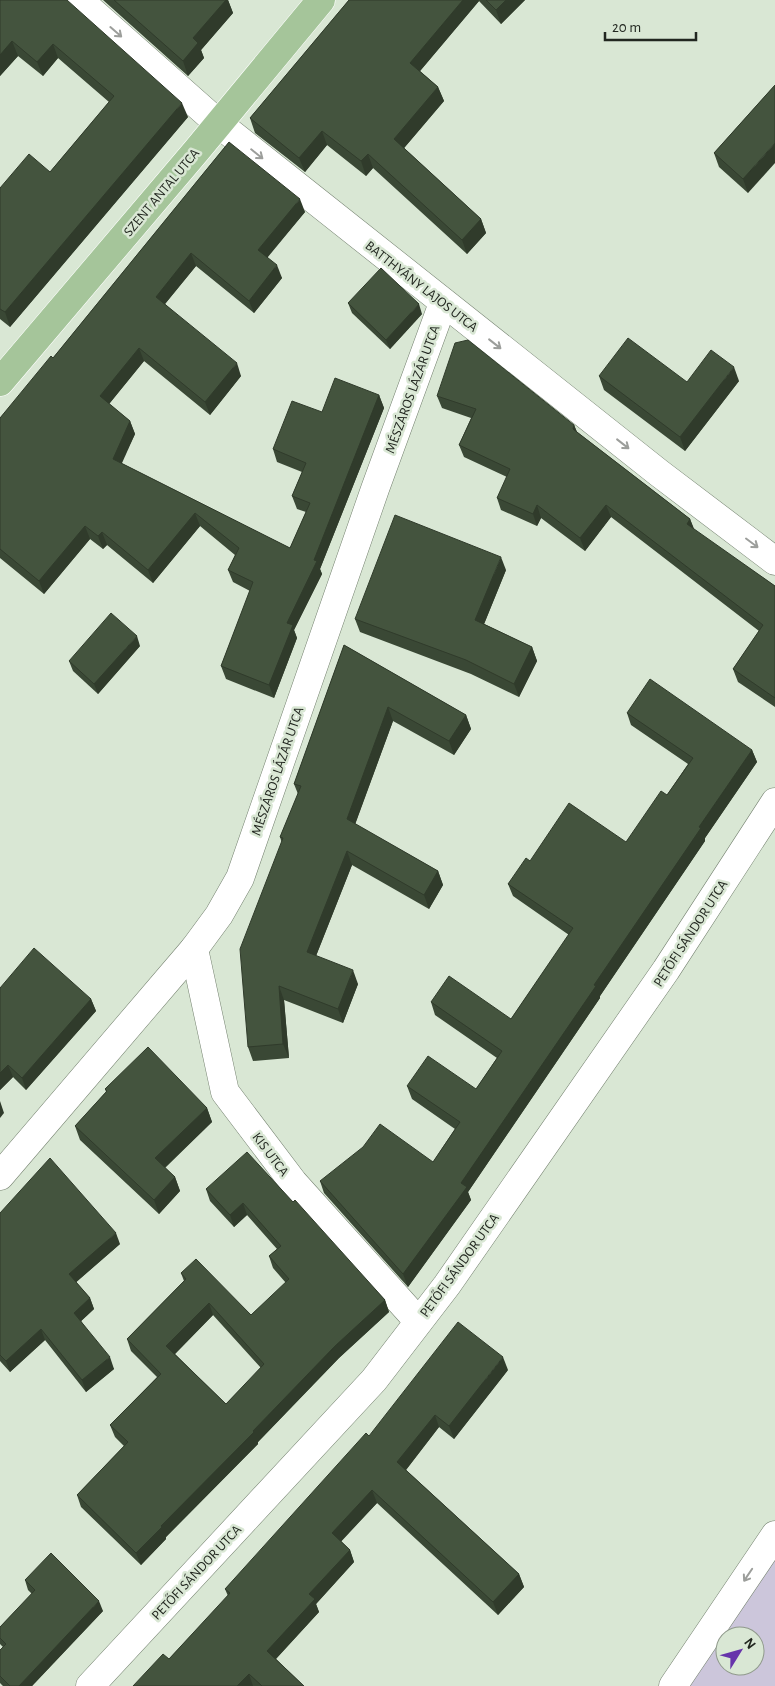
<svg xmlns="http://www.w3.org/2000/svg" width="775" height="1686" font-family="'Alegreya Sans',sans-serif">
	<rect width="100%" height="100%" fill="#d9e7d4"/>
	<path fill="#ccc6db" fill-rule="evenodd" d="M775,1547V1686H684ZM725,1636H755V1666H725Z"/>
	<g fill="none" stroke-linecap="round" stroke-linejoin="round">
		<defs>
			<g id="minor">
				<polyline points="79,0 219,124 659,473 775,561"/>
				<polyline points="194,949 225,1092 293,1182 418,1321"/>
				<polyline points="0,1176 194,949 219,915 240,878 375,489 443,303"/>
				<polyline points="90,1686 374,1380 447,1285 666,970 775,802"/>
				<polyline points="673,1686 775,1535"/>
			</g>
			<polyline id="major" points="0,382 197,150 321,0"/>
		</defs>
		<use href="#minor" stroke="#74816f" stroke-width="29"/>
		<use href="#major" stroke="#fff" stroke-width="29"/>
		<use href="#minor" stroke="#fff" stroke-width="28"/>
		<use href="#major" stroke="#a5c59a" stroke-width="28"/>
	</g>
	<g fill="#3a4835" fill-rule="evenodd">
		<polygon points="0,0 188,117 10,327 0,319 0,188 50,172 109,102 58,58 43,76 18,56 0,76"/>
		<polygon points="103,0 228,0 233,13 201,50 204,58 188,76"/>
		<polygon points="349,0 525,0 501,24 479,1 420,71 438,87 444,101 404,148 481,219 486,233 467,254 373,168 366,176 327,145 305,172 255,133 250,118"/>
		<polygon points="775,85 748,193 719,167 714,153"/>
		<polygon points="229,142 305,212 267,257 282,278 254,313 196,266 165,304 241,376 210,415 144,361 109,404 130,421 135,434 121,463 290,548 306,512 297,509 292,496 302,472 277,462 273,449 322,412 379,395 384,408 320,569 322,574 294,630 297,638 274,698 226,679 221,666 250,591 233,582 228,570 235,555 200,526 153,583 107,545 103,549 90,539 44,594 0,558 0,418 53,358"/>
		<polygon points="348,303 422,314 390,349 352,313"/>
		<polygon points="599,376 687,382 739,381 685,451 604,390"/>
		<polygon points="437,396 574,425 577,432 690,519 694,530 775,586 775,707 738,682 733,669 759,631 611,517 585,551 541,518 537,526 501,510 497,498 507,477 464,457 459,445 471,418 442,408"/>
		<polygon points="506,570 484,624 532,647 537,661 519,697 471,674 360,632 355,619"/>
		<polygon points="344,645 466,715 471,729 454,755 393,721 355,824 438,871 443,885 429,909 352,865 316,956 358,984 343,1023 284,1000 289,1058 253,1061 248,1047 282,843 280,837 298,794 294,784"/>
		<polygon points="140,646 98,694 73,671 69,661"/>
		<polygon points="627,713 752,750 757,762 705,838 705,841 600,996 600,998 468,1192 471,1200 408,1287 324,1193 320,1181 433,1162 455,1129 412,1099 407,1086 476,1089 497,1058 435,1015 431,1002 511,1019 569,935 513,896 508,884 530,861 626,842 667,795 688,764 631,725"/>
		<polygon points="0,988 91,999 96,1011 26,1090 13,1077 0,1090"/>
		<polygon points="105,1089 207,1108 212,1122 165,1168 175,1177 180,1191 159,1214 80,1140 75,1126 106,1092"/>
		<path d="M206,1189L293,1202L385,1300L389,1312L339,1358L258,1442V1444L166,1537V1539L141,1565L81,1507L77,1495L124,1446L115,1437L110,1425L157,1377L131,1351L127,1339L184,1281L181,1273L251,1315L286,1283L273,1268L269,1256L277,1249L247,1215L234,1227L210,1201ZM213,1315L261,1368L226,1404L175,1354Z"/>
		<polygon points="0,1213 120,1244 76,1282 90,1298 94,1309 81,1321 114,1369 86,1392 45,1340 10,1372 0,1361"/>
		<polygon points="508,1370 454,1439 439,1427 406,1470 519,1574 524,1587 498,1615 377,1503 341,1541 350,1550 354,1562 316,1604 319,1612 276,1659 304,1686 133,1686 169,1659 228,1596 225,1589 369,1436"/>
		<polygon points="25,1580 103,1611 32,1686 3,1686 0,1683 0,1650 3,1647 0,1644 0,1627 32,1594 28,1590"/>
	</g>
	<g fill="#303b2b">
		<polygon points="226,0 228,0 233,13 201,50 204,58 188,76 183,61 193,38"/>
		<polygon points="463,0 478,0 479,1 415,77 410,63"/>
		<polygon points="506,0 525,0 501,24 496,10"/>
		<polygon points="12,41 18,56 0,76 0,55"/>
		<polygon points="53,44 58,58 43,76 37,62"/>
		<polygon points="438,87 444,101 399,154 394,139"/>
		<polygon points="182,103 188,117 10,327 5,312"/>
		<polygon points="322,131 327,145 305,172 299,158"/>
		<polygon points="775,143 775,163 748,193 743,179"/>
		<polygon points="368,154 373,168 366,176 361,161"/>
		<polygon points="300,199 305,212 263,263 258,250"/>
		<polygon points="481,219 486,233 467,254 462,240"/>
		<polygon points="191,253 196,266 160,310 156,297"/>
		<polygon points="277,265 282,278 254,313 249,301"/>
		<polygon points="419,304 422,314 390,349 386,340"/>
		<polygon points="139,348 144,361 105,409 100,396"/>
		<polygon points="237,363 241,376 210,415 205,402"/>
		<polygon points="734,367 739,381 685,451 680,437"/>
		<polygon points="379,395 384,408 320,569 322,574 294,630 297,638 274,698 269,685 287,623 314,560"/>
		<polygon points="130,421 135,434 118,472 113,459"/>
		<polygon points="574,425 579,437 573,429"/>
		<polygon points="537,505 541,518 537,526 533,514"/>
		<polygon points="606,505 611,517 585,551 580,538"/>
		<polygon points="195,513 200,526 153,583 148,570"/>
		<polygon points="690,519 695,531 687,524"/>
		<polygon points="85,526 90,539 44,594 39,581"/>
		<polygon points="102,532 107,545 103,549 98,536"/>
		<polygon points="501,557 506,570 480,634 475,620"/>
		<polygon points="137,636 140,646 98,694 94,684"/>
		<polygon points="532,647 537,661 519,697 514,684"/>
		<polygon points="388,707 393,721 352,833 347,819"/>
		<polygon points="466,715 471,729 454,755 449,741"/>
		<polygon points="752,750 757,762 705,838 705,841 600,996 600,998 468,1192 471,1200 408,1287 403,1274 461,1183 699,827"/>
		<polygon points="347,851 352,865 312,966 307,952"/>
		<polygon points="438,871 443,885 429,909 424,895"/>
		<polygon points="353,970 358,984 343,1023 338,1009"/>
		<polygon points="279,986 284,1000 289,1058 283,1044"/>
		<polygon points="91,999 96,1011 26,1090 22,1078"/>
		<polygon points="8,1065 13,1077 0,1090 0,1073"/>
		<polygon points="0,1101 4,1113 0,1118"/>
		<polygon points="207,1108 212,1122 160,1172 155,1158"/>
		<polygon points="175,1177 180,1191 159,1214 154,1200"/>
		<polygon points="243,1203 247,1215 234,1227 230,1215"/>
		<polygon points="116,1233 120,1244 73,1285 69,1274"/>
		<polygon points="90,1298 94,1309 78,1324 74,1313"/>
		<polygon points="385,1300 389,1312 339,1358 258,1442 258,1444 166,1537 166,1539 141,1565 136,1553 161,1526 335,1346"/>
		<polygon points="209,1303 213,1315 171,1358 166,1346"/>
		<polygon points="41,1329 45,1340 10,1372 6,1361"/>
		<polygon points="110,1357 114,1369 86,1392 82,1380"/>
		<polygon points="503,1357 508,1370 454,1439 449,1426"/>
		<polygon points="435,1415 439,1427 402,1475 397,1462"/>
		<polygon points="372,1490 377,1503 337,1546 332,1533"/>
		<polygon points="350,1550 354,1562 316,1604 319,1612 272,1663 267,1651 309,1594"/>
		<polygon points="519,1574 524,1587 498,1615 493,1602"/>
		<polygon points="99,1601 103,1611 32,1686 19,1686"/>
		<polygon points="249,1674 253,1686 237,1686"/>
	</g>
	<g fill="#44543e" stroke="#303b2b" fill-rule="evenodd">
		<polygon points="0,0 67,0 182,103 5,312 0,309 0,188 29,154 50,172 114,96 53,44 37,62 12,41 0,55"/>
		<polygon points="114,0 226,0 193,38 198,43 183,61"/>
		<polygon points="349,0 463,0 410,63 438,87 394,139 481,219 462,240 368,154 361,161 322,131 299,158 250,118"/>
		<polygon points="486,0 506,0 496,10"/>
		<polygon points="775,85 775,143 743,179 714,153"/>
		<polygon points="229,142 300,199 258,250 277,265 249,301 191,253 156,297 237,363 205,402 139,348 100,396 130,421 113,459 290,548 310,503 292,496 306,463 273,449 292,401 322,412 335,378 379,395 314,560 317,561 287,623 293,625 269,685 221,666 253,582 228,570 239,548 195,513 148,570 102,532 98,536 85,526 39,581 0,549 0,418 51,356 53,358"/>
		<polygon points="381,268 419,304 386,340 348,303"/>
		<polygon points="628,338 687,382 711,350 734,367 680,437 599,376"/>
		<polygon points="468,340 574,425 573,429 690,519 687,524 775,586 775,698 733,669 763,625 606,505 580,538 537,505 533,514 497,498 510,469 459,445 476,409 437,396 455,343"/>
		<polygon points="395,515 501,557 475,620 532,647 514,684 466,660 355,619"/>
		<polygon points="111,613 137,636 94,684 69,661"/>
		<polygon points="344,645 466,715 449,741 388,707 347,819 438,871 424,895 347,851 307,952 353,970 338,1009 279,986 283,1044 248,1047 240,949 283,838 280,837 301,786 294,784"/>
		<polygon points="650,679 752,750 699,827 701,828 594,985 596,986 461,1183 467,1187 403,1274 320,1181 363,1147 380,1124 433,1162 460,1122 407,1086 428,1056 476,1089 502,1051 431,1002 449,976 511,1019 573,928 508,884 526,858 530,861 569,803 626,842 661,791 667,795 693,758 627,713"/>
		<polygon points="34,948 91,999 22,1078 8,1065 0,1073 0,988"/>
		<polygon points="148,1047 207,1108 155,1158 175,1177 154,1200 75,1126 107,1091 105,1089"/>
		<path d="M247,1152L293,1202L295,1200L385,1300L335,1346L253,1431L254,1432L161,1526L162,1527L136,1553L77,1495L128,1442L110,1425L161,1374L127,1339L186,1279L181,1273L196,1259L251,1315L289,1279L269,1256L281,1246L243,1203L230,1215L206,1189ZM209,1303L264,1364L226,1404L166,1346Z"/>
		<polygon points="50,1158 116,1233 69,1274 90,1298 74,1313 110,1357 82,1380 41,1329 6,1361 0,1355 0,1213"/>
		<polygon points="458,1322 503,1357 449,1426 435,1415 397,1462 519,1574 493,1602 372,1490 332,1533 350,1550 309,1594 315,1599 267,1651 304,1686 262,1686 249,1674 237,1686 133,1686 163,1654 169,1659 230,1593 225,1589 366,1433 369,1436"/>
		<polygon points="51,1553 99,1601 19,1686 10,1686 0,1676 0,1650 6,1644 0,1638 0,1627 35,1590 25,1580"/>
	</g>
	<defs><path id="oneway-shaft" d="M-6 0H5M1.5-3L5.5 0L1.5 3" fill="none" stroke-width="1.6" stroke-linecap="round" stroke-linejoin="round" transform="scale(1.25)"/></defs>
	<g stroke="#9c9e9b">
		<use href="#oneway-shaft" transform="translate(116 32) rotate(41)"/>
		<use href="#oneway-shaft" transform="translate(257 154) rotate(39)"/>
		<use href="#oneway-shaft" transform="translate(495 344) rotate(38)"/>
		<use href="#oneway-shaft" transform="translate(623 444) rotate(38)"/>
		<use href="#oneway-shaft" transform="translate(752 543) rotate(37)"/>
		<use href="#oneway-shaft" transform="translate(748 1575) rotate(124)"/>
	</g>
	<g text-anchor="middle" stroke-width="5" stroke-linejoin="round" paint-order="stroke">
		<g font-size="14" fill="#222720" stroke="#d9e7d4">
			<text transform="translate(161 192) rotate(-50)" y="5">SZENT ANTAL UTCA</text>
			<text transform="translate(422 286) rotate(38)" y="5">BATTHYÁNY LAJOS UTCA</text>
			<text transform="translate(412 389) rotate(-70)" y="5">MÉSZÁROS LÁZÁR UTCA</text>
			<text transform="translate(277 771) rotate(-71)" y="5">MÉSZÁROS LÁZÁR UTCA</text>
			<text transform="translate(690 933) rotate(-57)" y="5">PETŐFI SÁNDOR UTCA</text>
			<text transform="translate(271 1154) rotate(53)" y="5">KIS UTCA</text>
			<text transform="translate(459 1265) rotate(-54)" y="5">PETŐFI SÁNDOR UTCA</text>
			<text transform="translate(196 1572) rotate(-47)" y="5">PETŐFI SÁNDOR UTCA</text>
		</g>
	</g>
	<g transform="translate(740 1651) rotate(53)"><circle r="24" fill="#d9e7d4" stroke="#909a8c"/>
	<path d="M0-4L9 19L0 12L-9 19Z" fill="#6734ab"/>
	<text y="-8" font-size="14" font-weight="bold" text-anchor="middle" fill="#222720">N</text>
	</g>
	<path d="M605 32v8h91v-8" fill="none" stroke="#222720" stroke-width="2.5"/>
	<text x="612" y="32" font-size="15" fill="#222720" stroke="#d9e7d4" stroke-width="4" paint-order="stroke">20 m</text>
</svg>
